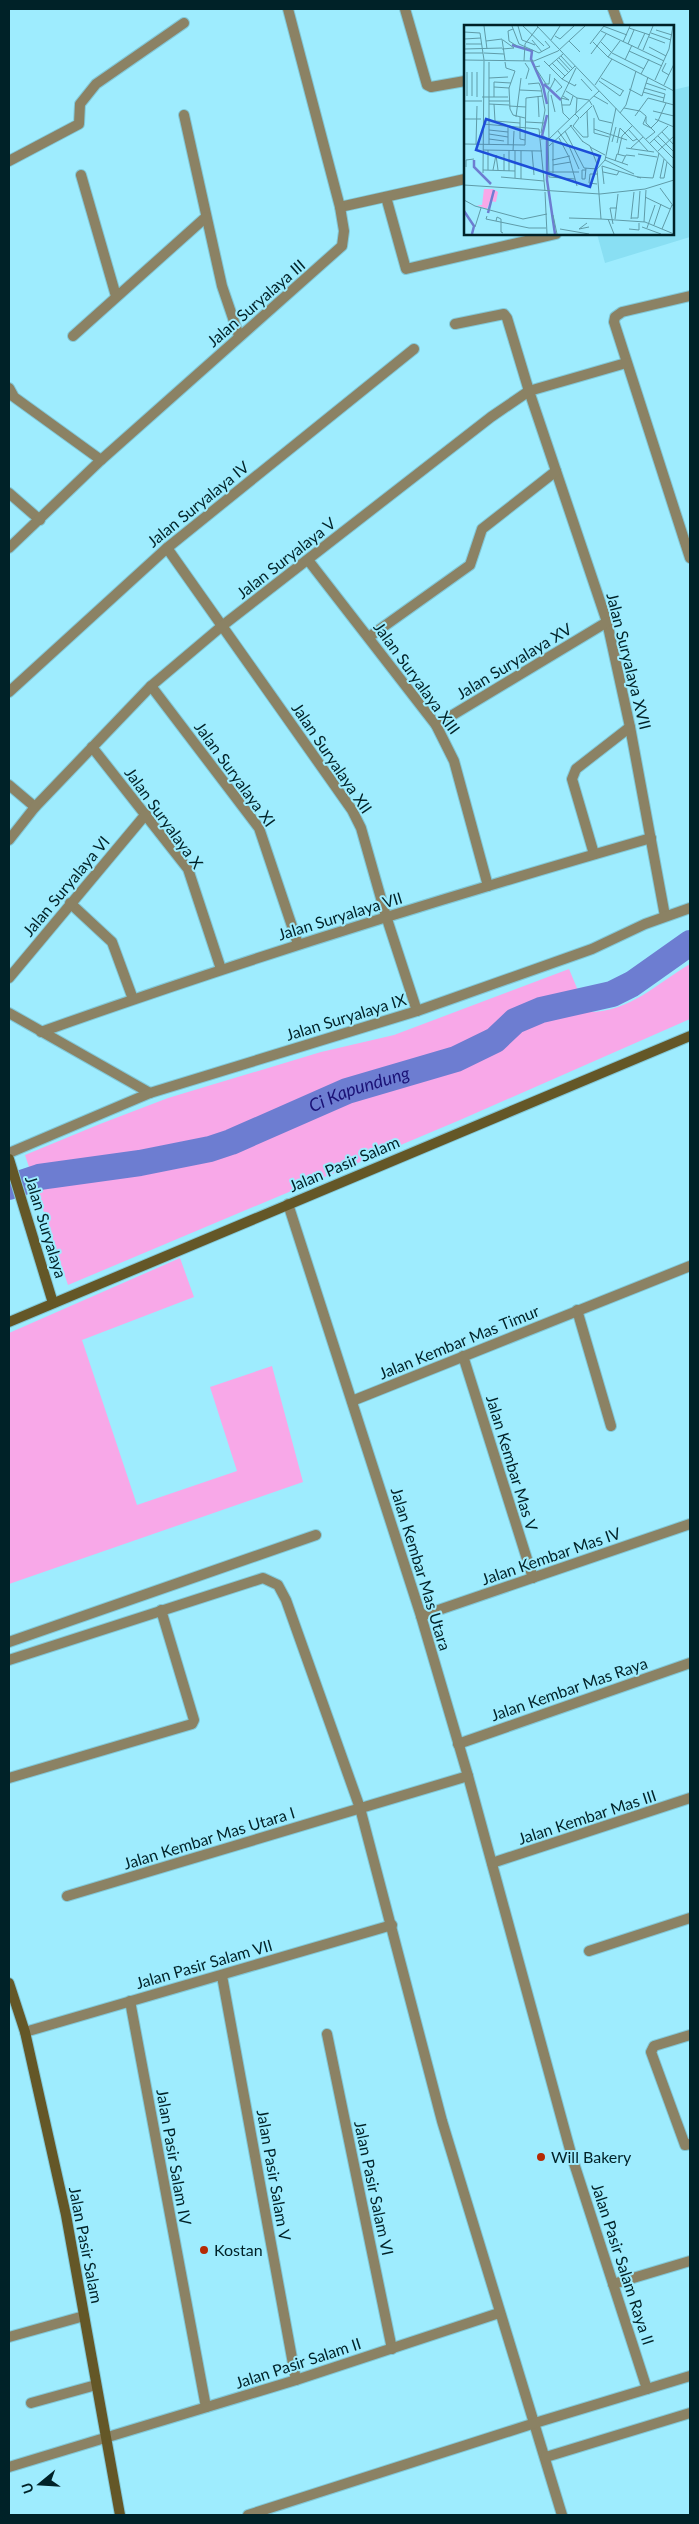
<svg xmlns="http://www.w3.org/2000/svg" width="699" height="2524" font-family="Lato,sans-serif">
	<rect width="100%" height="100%" fill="#9eecfe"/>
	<polygon fill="#89dff3" points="690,86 690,237 605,263 597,234 673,234 673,90"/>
	<g fill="#f8a8e8">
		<path d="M690,964V1019L460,1120L68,1285L25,1155L100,1124L168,1098L321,1052L394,1035L569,969L587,1012C629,1013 656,984 690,964Z"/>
		<polygon points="180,1258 194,1297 82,1340 137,1505 237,1471 210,1387 272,1366 303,1482 9,1584 9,1333"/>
	</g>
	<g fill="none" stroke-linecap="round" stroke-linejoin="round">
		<path stroke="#6d7dd1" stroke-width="26" id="s1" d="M9,1187L39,1177L140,1163L210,1149L231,1142L347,1091L456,1059L495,1040L515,1021L541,1010L612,994L632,984L690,943"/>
		<defs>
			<g id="street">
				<polyline points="405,9 427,85 431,87 465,81"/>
				<polyline points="613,9 619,26"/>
				<polyline points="184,115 222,286 239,336"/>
				<polyline points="9,161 79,124 80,104 96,84 184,23"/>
				<polyline points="81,175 116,296"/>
				<polyline points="386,197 406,269 556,234"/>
				<polyline points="340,207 465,179"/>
				<polyline points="690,296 622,312 615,317 614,322 690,558"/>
				<polyline points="455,324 504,314 507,318 529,391 607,622 630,727 665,916"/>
				<polyline points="73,336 206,217"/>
				<polyline points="9,388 14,397 101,460"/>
				<polyline points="9,493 40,520"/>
				<polyline points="9,548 101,460 342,246 344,231 340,207 288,9"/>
				<polyline points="167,548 352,810 361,828 386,916 417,1011"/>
				<polyline points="308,560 436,725 454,761 488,886"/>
				<polyline points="369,637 470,565 482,529 556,471"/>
				<polyline points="151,686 259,828 298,944"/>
				<polyline points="9,692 167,548 414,349"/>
				<polyline points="436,725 607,622"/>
				<polyline points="92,747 188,869 221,969"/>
				<polyline points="9,785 35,807"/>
				<polyline points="9,840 35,807 151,686 222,626 491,417 529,391 626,363"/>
				<polyline points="594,854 572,779 576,769 630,727"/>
				<polyline points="70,903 112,942 133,999"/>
				<polyline points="9,978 146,814"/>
				<polyline points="9,1013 150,1093"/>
				<path d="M41,1032C242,960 446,897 651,838"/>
				<polyline points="9,1153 150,1093 417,1011 592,949 645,924 690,908"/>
				<polyline points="288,1204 421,1616 468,1776 572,2157 647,2389"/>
				<polyline points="577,1310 611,1426"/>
				<polyline points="463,1356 533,1578"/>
				<polyline points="352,1401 690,1266"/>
				<polyline points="421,1616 690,1524"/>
				<polyline points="9,1642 316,1535"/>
				<polyline points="9,1660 263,1578 278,1585 286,1600 360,1808 442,2121 562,2515"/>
				<polyline points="458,1744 690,1663"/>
				<polyline points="9,1778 192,1724 194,1720 161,1610"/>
				<polyline points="492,1863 690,1798"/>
				<polyline points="67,1896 468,1776"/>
				<polyline points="589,1951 690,1918"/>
				<polyline points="222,1976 296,2380"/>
				<polyline points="130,2001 206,2407"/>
				<polyline points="25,2032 392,1925"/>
				<polyline points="327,2034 392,2349"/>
				<polyline points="690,2035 654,2046 651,2052 685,2145 690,2144"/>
				<polyline points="613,2284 690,2261"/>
				<polyline points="9,2337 84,2316"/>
				<polyline points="31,2403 96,2385"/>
				<polyline points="546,2457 690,2413"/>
				<polyline points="9,2467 296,2380 499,2313"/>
				<polyline points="248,2515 535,2423 690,2376"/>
			</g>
			<g id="secondary">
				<polyline points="9,1159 53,1303"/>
				<polyline points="9,1322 690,1036"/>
				<polyline points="9,1983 25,2032 66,2215 120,2515"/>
			</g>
		</defs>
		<use href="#street" stroke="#82c8d7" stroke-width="12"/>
		<use href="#secondary" stroke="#82c8d7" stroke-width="12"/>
		<use href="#street" stroke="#8b8264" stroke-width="10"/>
		<use href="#secondary" stroke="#645727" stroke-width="10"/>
	</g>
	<g fill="#b52a04" stroke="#9eecfe" stroke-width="2">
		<circle cx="541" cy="2157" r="5"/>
		<circle cx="204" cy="2250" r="5"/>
	</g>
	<g text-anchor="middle" stroke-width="4" stroke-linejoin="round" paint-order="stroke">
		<g font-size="16" fill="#002228" stroke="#9eecfe">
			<text transform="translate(256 303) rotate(-41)" y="6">Jalan Suryalaya III</text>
			<text transform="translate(198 504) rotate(-39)" y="6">Jalan Suryalaya IV</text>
			<text transform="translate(286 558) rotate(-38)" y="6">Jalan Suryalaya V</text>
			<text transform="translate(514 661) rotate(-31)" y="6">Jalan Suryalaya XV</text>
			<text transform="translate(629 661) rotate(76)" y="6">Jalan Suryalaya XVII</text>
			<text transform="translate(417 678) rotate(54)" y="6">Jalan Suryalaya XIII</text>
			<text transform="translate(332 758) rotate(56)" y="6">Jalan Suryalaya XII</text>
			<text transform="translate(235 774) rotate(54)" y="6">Jalan Suryalaya XI</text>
			<text transform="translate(164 818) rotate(54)" y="6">Jalan Suryalaya X</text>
			<text transform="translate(66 886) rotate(-50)" y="6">Jalan Suryalaya VI</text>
			<text transform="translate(340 916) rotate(-17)" y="6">Jalan Suryalaya VII</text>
			<text transform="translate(346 1017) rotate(-17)" y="6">Jalan Suryalaya IX</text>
			<text transform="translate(344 1164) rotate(-23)" y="6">Jalan Pasir Salam</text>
			<text transform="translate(46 1227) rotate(73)" y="6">Jalan Suryalaya</text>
			<text transform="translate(459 1342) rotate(-22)" y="6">Jalan Kembar Mas Timur</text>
			<text transform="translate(512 1463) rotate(73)" y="6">Jalan Kembar Mas V</text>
			<text transform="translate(551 1556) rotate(-19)" y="6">Jalan Kembar Mas IV</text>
			<text transform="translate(421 1569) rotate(73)" y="6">Jalan Kembar Mas Utara</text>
			<text transform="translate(569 1689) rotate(-19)" y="6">Jalan Kembar Mas Raya</text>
			<text transform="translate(587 1817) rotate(-18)" y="6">Jalan Kembar Mas III</text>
			<text transform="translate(209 1838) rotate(-17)" y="6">Jalan Kembar Mas Utara I</text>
			<text transform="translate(204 1964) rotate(-16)" y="6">Jalan Pasir Salam VII</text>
			<text transform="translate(174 2157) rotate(80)" y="6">Jalan Pasir Salam IV</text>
			<text transform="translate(274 2175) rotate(80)" y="6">Jalan Pasir Salam V</text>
			<text transform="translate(374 2188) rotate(78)" y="6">Jalan Pasir Salam VI</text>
			<text transform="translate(86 2245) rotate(79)" y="6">Jalan Pasir Salam</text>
			<text transform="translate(623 2264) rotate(72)" y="6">Jalan Pasir Salam Raya II</text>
			<text transform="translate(298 2363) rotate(-18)" y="6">Jalan Pasir Salam II</text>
		</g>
		<g font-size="16" fill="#002228" stroke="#9eecfe" text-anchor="start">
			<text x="551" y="2163">Will Bakery</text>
			<text x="214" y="2256">Kostan</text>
		</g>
		<g font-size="18" font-style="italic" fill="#1b1276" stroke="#9eecfe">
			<text dy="6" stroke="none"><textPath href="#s1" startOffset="366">Ci Kapundung</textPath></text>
		</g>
	</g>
	<g transform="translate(464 25)">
		<rect width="210" height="210" fill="#9eecfe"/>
		<path d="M20,164H29L34,167L32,177L26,176L23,184L13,180H18Z" fill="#f8a8e8"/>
		<path fill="none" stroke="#6d7dd1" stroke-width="2.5" d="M48,20L68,26L67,34L79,61L83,79M80,59L97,75M83,90L78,111L83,114V155L91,209M10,135V142L27,159M0,186L10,201L8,209M24,188L30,165"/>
		<path fill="none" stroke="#5f9ba8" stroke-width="1" d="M20,1L23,24M48,1L55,19L75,28M54,1L58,15L71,20M59,1L80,21M73,1L210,144M139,1L163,10M165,3L186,10M49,4L44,6L45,16L53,21M192,5L208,10M137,6L200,36M0,7L16,8L20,35M187,8L207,15M91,11L96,14L110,1M185,12L201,18M0,14L17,13M68,15L78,27M87,15L96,1M22,16L38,14L41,35M105,16L116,27M129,17L144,32L210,66M137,17L148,28L180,44M159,17L166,1M2,19H18M126,19L140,1M164,19L170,5M185,22L202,31M174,23L181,8M0,24L38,23M38,24L50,23L39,15M179,25L189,1M165,26L198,41M0,28H19M20,28L40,29M75,28L86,22L81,16M127,29L142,9M97,31L109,44M144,32L156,16M95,33L107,46M0,35L70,36L94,26L121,1M93,35L105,48M161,35L168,20M60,36L61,19L74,2M80,36L98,54L111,61L112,59M41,37L42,43L51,46L45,63L46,84L49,90L61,93M61,38L65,44L62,54M88,38L101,51M202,38L198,46L205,50M76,41L71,42L82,59H85L86,49M85,41L99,29M177,49L185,34M25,53L44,52M90,53L98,62L92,67M137,53L160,66M98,54L111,41M117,54L128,66M191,55L205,24L209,1M135,56L156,71L159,66M182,58L202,65M64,59L75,58L77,63L81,85L77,108M131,60L148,34M200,60L210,39M30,62L45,63M180,63L201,69L199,77M165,64L178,71L184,52M56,65L78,66M102,66L113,73L125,75L128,80M179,67L200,73M87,70L91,87M3,71V47M8,71V47M74,71L75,92M130,71L144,79M13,72V47M18,72H44M30,72V57L47,58M97,73L105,75L99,71M0,76H18M25,76H45M25,79L45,80M30,79L31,96M98,80H106L109,71M129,80L135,95L148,98M45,81L62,82M152,83L141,135L133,144L137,194L181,197L210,209M160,83L176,86L182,91V98L191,107L182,114M189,86L210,91M112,88L113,73M156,88L162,80L172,46M111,89L115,93L109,101L119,112H124L123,86M171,91L184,73L210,80M52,92L57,53M56,92V114L61,115M182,92L179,99L187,103M116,93L128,81M130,93V108L145,112M0,94H17M191,94L210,102M106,95L99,88L97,74L112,43M31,96L56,98M62,97L80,98M19,99L75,104L81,166M106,100L119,117M187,103L194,96L202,78M130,104L163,115M164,104L184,126M25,105L44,107M94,106L105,121L115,144M101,106L120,143L133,144M198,107L210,120M25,109L44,112M194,111L210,127M95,113L105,132L113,161M25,114L40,116M77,114H85L135,66M84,114L85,152L111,154M85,114L84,68L91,54M190,114L210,134M118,116L126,121L133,139M148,117L152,102M153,118L156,103L169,116L173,114M186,118L204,101M0,119L61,120L62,73L79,71M12,119L13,81M25,119V37M44,120V102M85,121L108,100M126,122L141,130M162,123L190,127M167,123L179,112M19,125L78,126M45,126V146M49,126L50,106M51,126V153M57,126V154M68,126L70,150M194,126L210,111M40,129V146M154,129L158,111L168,101M174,129L193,132M32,130L34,145M141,132L164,140M200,134L196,153H200L203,137M88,135L106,131M141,135L170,149M151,136L153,129L161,131M158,138L162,130L171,131M89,140L107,137M138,141L177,153M138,141L140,159M2,142V135L10,134M19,145L51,146M24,145V125M29,145L32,130M122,145H118V154H121L122,143M85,147H115M139,147L153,150L155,146M19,148L20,36M89,148V118M37,152L80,156M173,152L189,153L195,128M133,159L125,158L126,149H134M0,160L136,169L181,164L210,155M196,163L210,182M81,167L83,209M181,172L206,184M0,175L11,181L59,194L83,189M89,190L93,209M23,191L22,194L65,203H82M105,193L137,194M167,193H174L176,166M144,194L150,209M151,194L154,169M167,194L170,167M32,196L33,192L37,194V207L39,208M180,197L182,165M123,198L115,204L125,202M149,199L146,183H153M190,200L197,179M11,202L17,183M178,202L197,209M183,203L191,180M96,204L125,209M165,204L175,205V198M198,204L208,180"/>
		<path fill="#1d4ed8" fill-opacity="0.15" stroke="#1d4ed8" stroke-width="2.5" d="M22,94L136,131L126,162L12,125Z"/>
		<rect width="210" height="210" fill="none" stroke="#002228" stroke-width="2.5"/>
	</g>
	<rect width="699" height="2524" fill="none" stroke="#002228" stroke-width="20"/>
	<g transform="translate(40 2484) rotate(252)" stroke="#9eecfe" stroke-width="4" paint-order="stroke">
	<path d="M0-4L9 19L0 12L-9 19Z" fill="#002228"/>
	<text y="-8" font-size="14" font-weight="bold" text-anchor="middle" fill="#002228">U</text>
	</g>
</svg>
